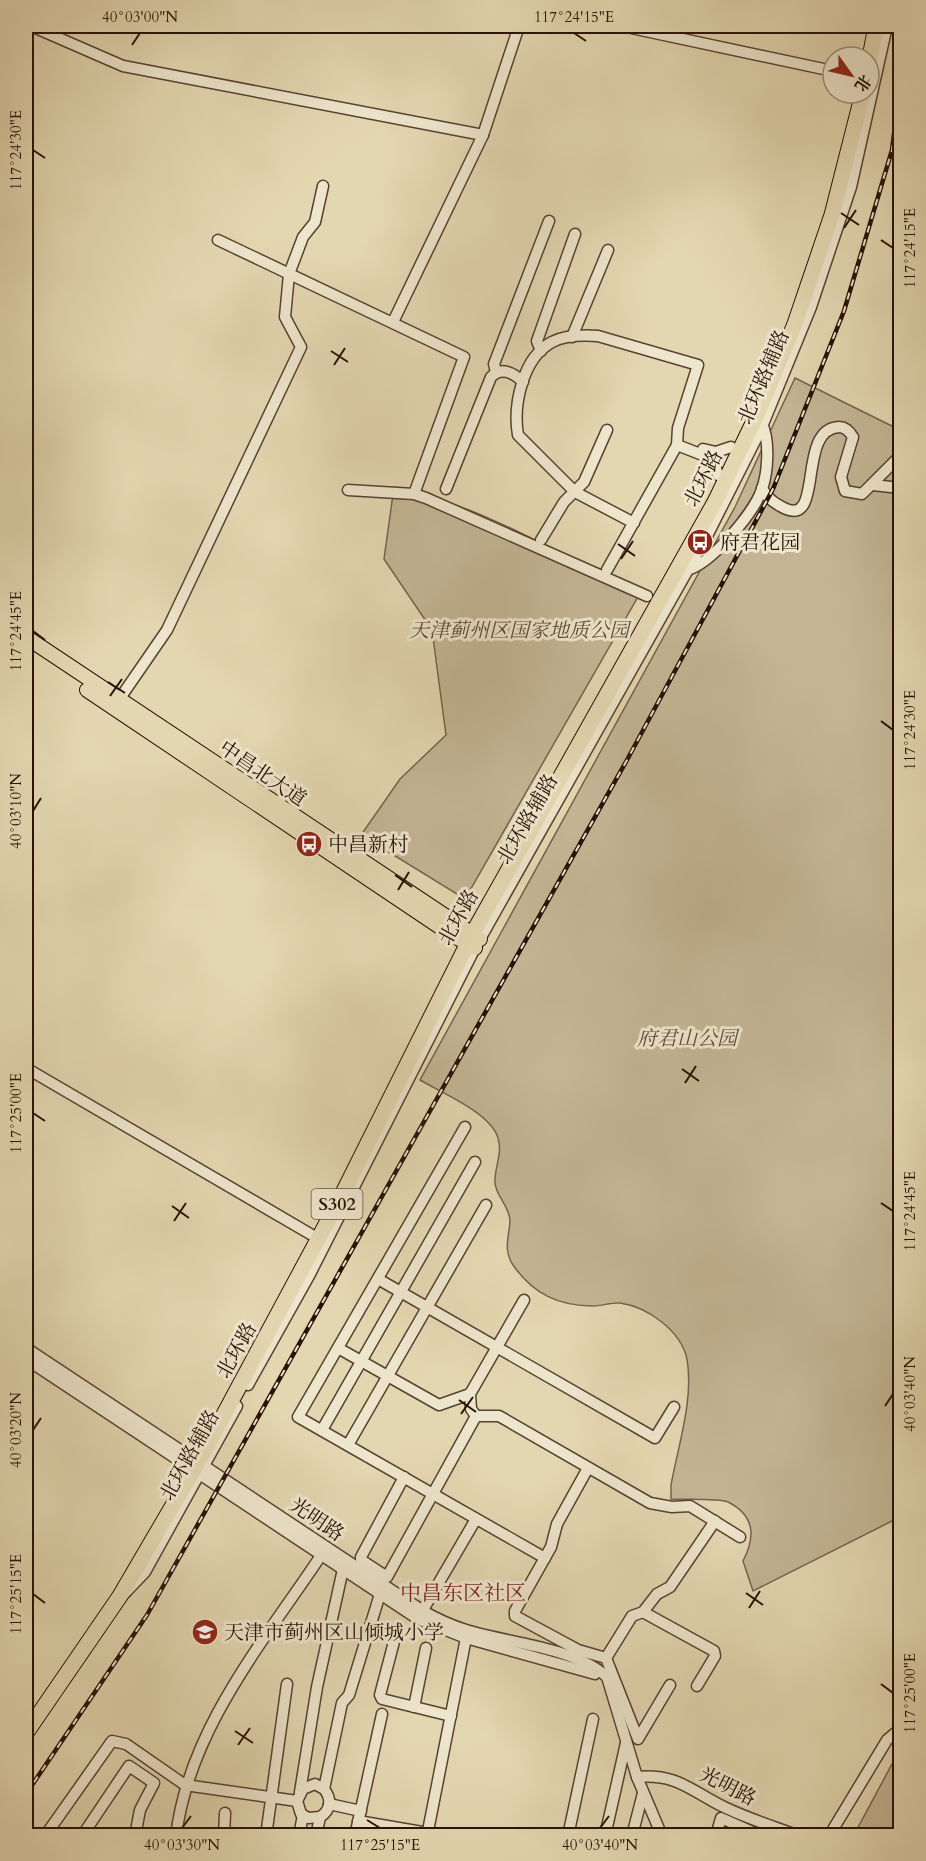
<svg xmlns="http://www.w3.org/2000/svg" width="926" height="1861" font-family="Cardo,'Noto Serif SC',serif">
	<rect width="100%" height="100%" fill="#e3d7b1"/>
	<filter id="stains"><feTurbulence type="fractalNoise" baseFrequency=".00333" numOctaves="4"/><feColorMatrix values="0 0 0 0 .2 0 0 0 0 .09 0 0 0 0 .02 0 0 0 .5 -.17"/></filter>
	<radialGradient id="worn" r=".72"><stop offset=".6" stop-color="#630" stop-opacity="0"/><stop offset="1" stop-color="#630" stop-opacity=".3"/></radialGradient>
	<g fill="#c3b594" stroke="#76634d" stroke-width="1.5">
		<path d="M795,378L900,430V1517L753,1591L743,1561C755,1538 756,1516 728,1502C718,1498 684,1500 671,1499V1485C678,1446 694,1399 687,1359C681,1331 648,1307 620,1303C612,1302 602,1306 593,1306C559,1306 533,1294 513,1265C503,1250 509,1237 510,1221C510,1207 496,1196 495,1183C494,1168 503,1154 498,1138C491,1113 442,1093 420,1080L735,507Z"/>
		<path d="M394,487C481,505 560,554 639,595L465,899L361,835L400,779L446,735L432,630L384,559Z"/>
		<polygon points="900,1749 900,1835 854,1835"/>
	</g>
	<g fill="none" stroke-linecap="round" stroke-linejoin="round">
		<defs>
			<g id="minor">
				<polyline points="31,26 123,66 483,135"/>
				<polyline points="622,26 833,71"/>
				<polyline points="218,240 464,357 414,494"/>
				<polyline points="393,322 483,135 519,26"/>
				<polyline points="572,337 608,250"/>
				<polyline points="541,351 537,341 575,234"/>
				<polyline points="496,372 494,364 549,221"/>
				<polyline points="677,445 713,459 718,475"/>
				<polyline points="703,449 716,452 731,447"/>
				<polyline points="873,485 900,488"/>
				<path d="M762,488C767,498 773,502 782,507C826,531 795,429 839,427C846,427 850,432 853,437L841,477L845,491L862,494L900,456"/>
				<path d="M446,489L491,377C501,366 514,373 523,382"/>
				<polyline points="348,490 414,494 426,498 647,596"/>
				<polyline points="541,540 564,502 584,482 607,430"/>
				<path d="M607,570L677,445L678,428L698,365L598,336C583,335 565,335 552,342C522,358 513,406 518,435L575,492L634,523"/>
				<path d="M687,570C711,564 754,513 762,489C768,472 770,441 762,424"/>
				<polyline points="116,704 167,630 301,347 285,317 289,274 303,237 315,222 323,186"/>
				<polyline points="26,1068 312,1235"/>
				<polyline points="465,1127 298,1417 545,1558"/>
				<polyline points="378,1279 655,1438 674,1407"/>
				<path d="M26,1348L423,1611C437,1619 450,1625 466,1630C507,1643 575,1647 607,1677L637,1777C678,1773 692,1792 726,1808C749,1819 775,1827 799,1836"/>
				<polyline points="338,1348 439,1405 470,1394"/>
				<polyline points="26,1359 418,1619 466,1638 595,1674"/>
				<polyline points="248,1385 310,1274 475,948 707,536 761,429 811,307 851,187 887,26"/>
				<polyline points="476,1416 471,1409 470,1394 524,1300"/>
				<polyline points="322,1430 475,1162"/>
				<polyline points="348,1445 486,1205"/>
				<polyline points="588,1468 557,1524 551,1547 515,1611 515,1616 578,1650 606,1658 638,1739 670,1685"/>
				<polyline points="404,1477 361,1557 361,1560 387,1577 476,1416 499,1416 650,1503 672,1507 690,1506 740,1537"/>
				<polyline points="125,1593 145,1572 237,1406"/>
				<polyline points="643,1612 714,1651 715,1656 697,1686"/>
				<polyline points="420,1615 476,1519"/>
				<polyline points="396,1634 380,1695 382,1699 451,1716"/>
				<polyline points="606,1658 632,1616 643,1612 657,1594 670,1587 715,1521"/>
				<polyline points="414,1707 426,1648"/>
				<polyline points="637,1777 662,1836"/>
				<path d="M324,1789L315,1784L303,1789L297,1801L301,1814L308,1818L320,1817C331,1810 332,1799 324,1789L342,1703L349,1695L380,1594"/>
				<polyline points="300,1792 317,1687 343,1569"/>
				<polyline points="329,1804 361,1811"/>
				<polyline points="358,1821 428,1833"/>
				<polyline points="45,1836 112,1741 126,1744 185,1785 297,1801"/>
				<polyline points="82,1836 129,1766 154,1783 140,1810 135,1836"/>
				<path d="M176,1836C189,1729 264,1641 322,1554"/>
				<polyline points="224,1836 225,1813"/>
				<polyline points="266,1836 287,1684"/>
				<polyline points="299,1836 303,1815"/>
				<polyline points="316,1836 320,1817"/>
				<polyline points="355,1836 382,1714"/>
				<polyline points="427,1836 466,1638"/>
				<polyline points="568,1836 593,1719"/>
				<polyline points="605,1836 626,1743"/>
				<polyline points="632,1836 643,1793"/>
				<polyline points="716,1836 721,1818 762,1836"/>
				<polyline points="829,1836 887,1740 900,1729"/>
			</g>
			<g id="major">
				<polyline points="26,637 480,939"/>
				<polyline points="87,690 446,931 475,948"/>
			</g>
			<g id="highway">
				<polyline points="869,63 876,26"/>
				<polyline points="26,1733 120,1596 199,1461 343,1193 472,935 715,502 757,415 795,324 832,215 863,93"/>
			</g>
		</defs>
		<use href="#minor" stroke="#574231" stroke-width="13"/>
		<use href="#major" stroke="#281106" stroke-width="16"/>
		<use href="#highway" stroke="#281106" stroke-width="17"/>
		<use href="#minor" stroke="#ede5cc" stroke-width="10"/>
		<use href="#major" stroke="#e3d7b1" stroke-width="14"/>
		<use href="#highway" stroke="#e3d7b1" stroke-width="15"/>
		<defs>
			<polyline id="rail" points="26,1794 147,1615 627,760 773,489 844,311 892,150 900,85"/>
		</defs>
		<use href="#rail" stroke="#281106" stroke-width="4.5"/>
		<use href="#rail" stroke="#ede5cc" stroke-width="2" stroke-dasharray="7" stroke-linecap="butt"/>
	</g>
	<path fill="none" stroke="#281106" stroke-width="2" d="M574,33L586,41M132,45L140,33M33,150L45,158M841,213L859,225M844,228L856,210M881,240L893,248M331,351L348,362M334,365L345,348M618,544L635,556M621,559L633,541M33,631L45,640M108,682L125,693M110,696L122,679M881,721L893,730M33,811L41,798M395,875L412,887M398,890L409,872M682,1069L699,1081M685,1083L696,1066M33,1113L45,1121M881,1203L893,1211M172,1206L189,1218M174,1221L186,1203M459,1400L476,1412M885,1406L893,1394M461,1414L473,1397M33,1430L41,1418M746,1593L763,1605M33,1594L45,1603M749,1608L760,1591M881,1684L893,1693M235,1731L253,1743M238,1745L250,1728M367,1820L380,1828M182,1828L191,1816M600,1828L609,1816"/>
	<defs>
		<symbol id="bus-disc" viewBox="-11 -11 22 22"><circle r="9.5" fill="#8f2418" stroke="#ede5cc"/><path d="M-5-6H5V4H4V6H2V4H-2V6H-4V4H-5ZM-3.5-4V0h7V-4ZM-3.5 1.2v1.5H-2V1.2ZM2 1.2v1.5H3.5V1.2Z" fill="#fff"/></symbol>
		<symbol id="school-disc" viewBox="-11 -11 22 22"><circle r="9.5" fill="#8f2418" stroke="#ede5cc"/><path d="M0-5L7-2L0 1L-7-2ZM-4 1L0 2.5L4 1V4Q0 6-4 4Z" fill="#fff"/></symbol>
	</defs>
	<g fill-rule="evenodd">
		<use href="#bus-disc" x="685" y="527" width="30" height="30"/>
		<use href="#bus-disc" x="294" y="829" width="30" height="30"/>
		<use href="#school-disc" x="190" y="1617" width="30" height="30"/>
	</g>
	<g text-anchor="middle" stroke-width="6" stroke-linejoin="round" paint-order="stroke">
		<rect fill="#ede5cc" stroke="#635141" stroke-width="1.5" x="311.5" y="1189" width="51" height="30" rx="4.5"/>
		<g font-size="18" font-weight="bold" fill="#281106">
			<text x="337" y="1210">S302</text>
		</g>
		<g font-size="20" fill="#281106" stroke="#ede5cc">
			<text transform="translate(763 377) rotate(-67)" y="7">北环路辅路</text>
			<text transform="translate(703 478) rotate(-63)" y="7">北环路</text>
			<text transform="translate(263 773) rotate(34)" y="7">中昌北大道</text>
			<text transform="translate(527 819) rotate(-60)" y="7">北环路辅路</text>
			<text transform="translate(458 917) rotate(-61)" y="7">北环路</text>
			<text transform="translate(236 1350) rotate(-61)" y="7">北环路</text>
			<text transform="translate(189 1455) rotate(-61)" y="7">北环路辅路</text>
			<text transform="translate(317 1519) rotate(34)" y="7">光明路</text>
			<text transform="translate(728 1786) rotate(27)" y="7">光明路</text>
		</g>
		<g font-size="20" fill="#281106" stroke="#ede5cc" text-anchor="start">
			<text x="720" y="549">府君花园</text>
			<text x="328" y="851">中昌新村</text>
			<text x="224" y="1639">天津市蓟州区山倾城小学</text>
		</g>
		<g font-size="20" font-style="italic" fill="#5e4a38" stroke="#ede5cc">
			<text x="519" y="637">天津蓟州区国家地质公园</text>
			<text x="687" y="1045">府君山公园</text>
		</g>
		<g font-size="21" fill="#7a1f14" stroke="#ede5cc">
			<text x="463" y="1600">中昌东区社区</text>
		</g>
	</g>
	<rect width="926" height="1861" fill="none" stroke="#e3d7b1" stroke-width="66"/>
	<g transform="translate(851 75) rotate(124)"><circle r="28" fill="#ede5cc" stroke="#9e907d" stroke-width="1.5"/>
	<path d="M0-4.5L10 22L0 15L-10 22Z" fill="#8f2418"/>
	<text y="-9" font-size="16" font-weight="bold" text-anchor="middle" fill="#281106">北</text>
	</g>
	<rect x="33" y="33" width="860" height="1795" fill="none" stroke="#281106" stroke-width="2"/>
	<g font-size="15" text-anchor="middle" fill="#281106">
		<text x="140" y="22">40°03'00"N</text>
		<text x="574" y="22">117°24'15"E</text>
		<text transform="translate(16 150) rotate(-90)" y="5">117°24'30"E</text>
		<text transform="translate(910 248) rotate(-90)" y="5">117°24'15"E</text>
		<text transform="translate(16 631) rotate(-90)" y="5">117°24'45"E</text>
		<text transform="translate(910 730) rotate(-90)" y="5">117°24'30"E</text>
		<text transform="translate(16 811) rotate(-90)" y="5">40°03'10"N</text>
		<text transform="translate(16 1113) rotate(-90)" y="5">117°25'00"E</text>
		<text transform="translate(910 1211) rotate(-90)" y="5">117°24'45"E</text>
		<text transform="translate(910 1394) rotate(-90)" y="5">40°03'40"N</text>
		<text transform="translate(16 1430) rotate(-90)" y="5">40°03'20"N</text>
		<text transform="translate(16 1594) rotate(-90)" y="5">117°25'15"E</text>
		<text transform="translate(910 1693) rotate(-90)" y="5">117°25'00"E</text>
		<text x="182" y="1850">40°03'30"N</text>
		<text x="380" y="1850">117°25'15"E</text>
		<text x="600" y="1850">40°03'40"N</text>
	</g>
	<rect width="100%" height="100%" filter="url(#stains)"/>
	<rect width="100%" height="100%" fill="url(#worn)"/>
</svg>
